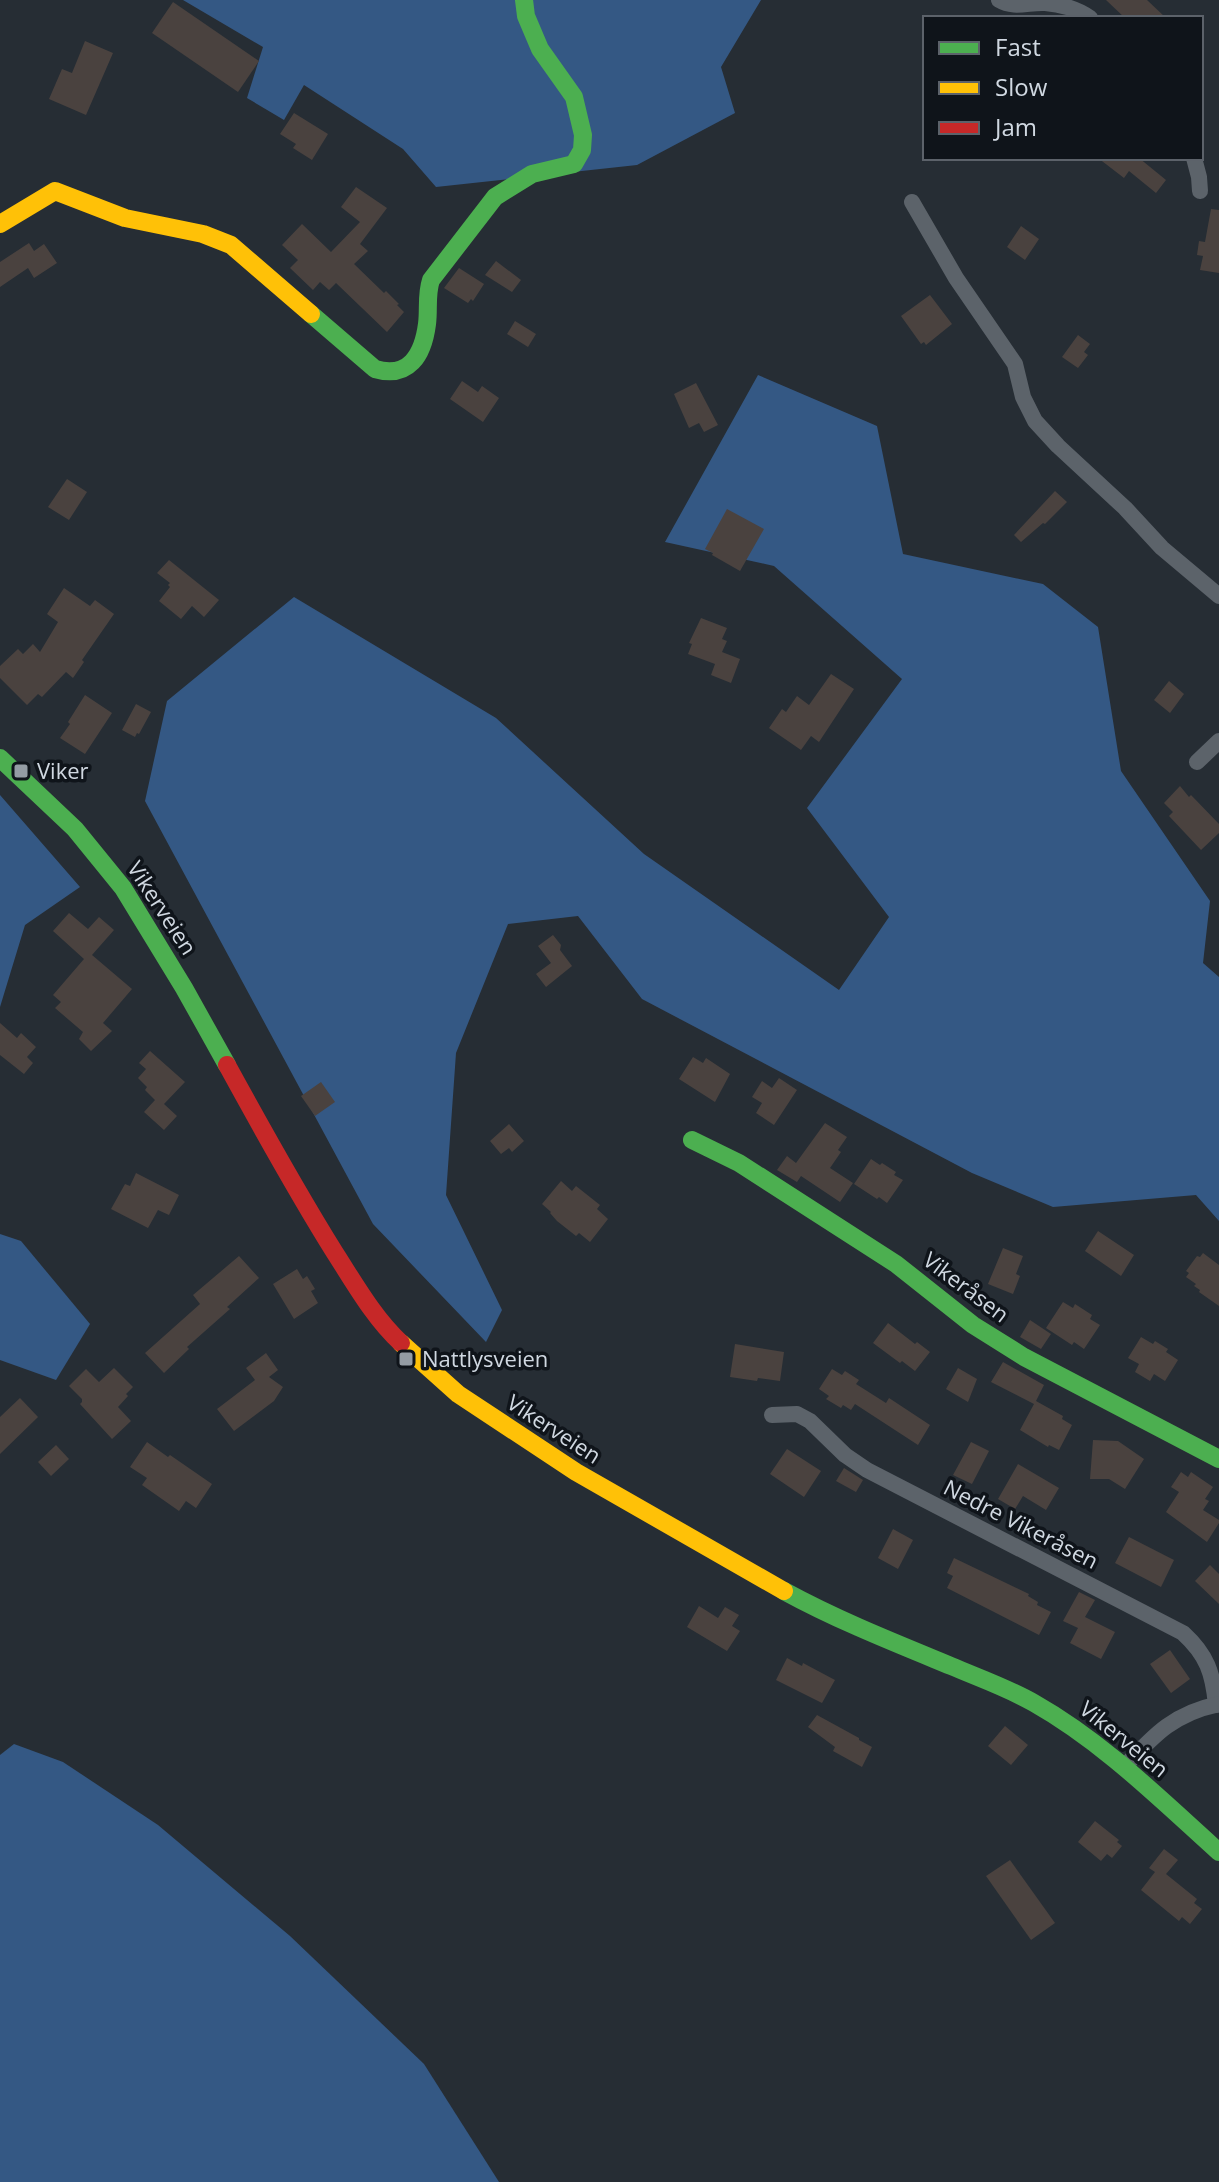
<svg xmlns="http://www.w3.org/2000/svg" width="1219" height="2182" font-family="'Open Sans',sans-serif">
	<rect width="100%" height="100%" fill="#262d34"/>
	<g fill="#345884">
		<polygon points="183,0 761,0 721,67 735,113 637,165 436,187 403,149 304,85 284,120 247,98 263,47"/>
		<polygon points="758,375 877,426 903,554 1043,584 1098,627 1121,771 1210,901 1203,963 1219,977 1219,1221 1196,1195 1053,1207 972,1173 642,999 578,916 508,924 456,1053 446,1195 502,1310 486,1342 373,1224 145,801 167,701 294,597 496,718 644,854 839,990 889,917 807,808 902,679 774,566 665,542"/>
		<polygon points="0,795 80,887 25,925 0,1007"/>
		<polygon points="0,1234 21,1241 90,1324 56,1380 0,1360"/>
		<polygon points="14,1744 63,1762 158,1825 290,1936 424,2064 499,2182 0,2182 0,1755"/>
	</g>
	<g fill="#4a423f">
		<polygon points="1106,0 1147,0 1166,18 1125,18"/>
		<polygon points="173,2 259,61 238,92 152,33"/>
		<polygon points="85,41 113,53 86,115 49,99 62,69 72,73"/>
		<polygon points="294,113 328,134 312,160 293,148 296,144 280,134"/>
		<polygon points="1098,158 1139,158 1166,180 1156,193 1129,171 1124,178"/>
		<polygon points="356,187 387,208 360,244 368,251 354,264 384,293 386,291 399,304 397,305 404,312 387,332 336,283 329,290 320,282 313,290 290,268 298,260 282,245 302,224 331,252 360,222 341,207"/>
		<polygon points="1211,209 1219,210 1219,273 1200,270 1203,256 1197,255 1199,241 1205,242"/>
		<polygon points="1021,226 1039,239 1025,260 1007,247"/>
		<polygon points="29,243 34,251 44,244 57,263 34,278 28,268 0,287 0,262"/>
		<polygon points="496,261 521,280 512,292 485,275"/>
		<polygon points="459,268 484,284 473,301 471,299 468,303 444,288"/>
		<polygon points="930,295 952,324 926,345 924,342 921,344 901,316"/>
		<polygon points="515,321 536,334 528,347 507,334"/>
		<polygon points="1078,335 1090,344 1084,352 1088,355 1078,368 1062,357"/>
		<polygon points="462,381 478,392 482,386 499,398 483,422 450,399"/>
		<polygon points="696,383 718,425 704,432 699,423 689,428 674,394"/>
		<polygon points="67,479 87,492 69,520 48,507"/>
		<polygon points="1055,491 1067,502 1045,524 1043,523 1021,542 1014,535"/>
		<polygon points="727,509 764,529 740,571 712,555 713,553 705,549"/>
		<polygon points="169,560 219,600 204,617 192,606 181,619 159,601 170,587 168,585 170,583 157,573"/>
		<polygon points="64,588 90,606 95,600 114,614 82,660 84,662 73,678 66,672 42,697 38,694 27,705 0,678 0,666 18,649 23,654 33,644 40,652 58,622 47,614"/>
		<polygon points="701,618 727,628 722,639 727,641 722,652 740,659 731,683 711,675 715,664 688,654 692,644 689,643"/>
		<polygon points="831,674 854,689 819,742 811,736 801,750 769,728 782,709 786,712 797,696 809,705"/>
		<polygon points="1169,681 1184,694 1170,713 1154,700"/>
		<polygon points="85,695 112,713 85,754 60,738 70,724 68,722"/>
		<polygon points="136,704 151,712 139,734 137,733 135,737 122,730"/>
		<polygon points="1180,786 1189,797 1191,795 1219,824 1219,833 1201,850 1169,816 1173,812 1164,803"/>
		<polygon points="69,913 88,929 99,917 114,930 92,955 132,989 103,1023 112,1031 91,1051 79,1039 83,1032 55,1008 61,1002 53,995 84,959 53,931"/>
		<polygon points="553,935 561,945 560,950 572,966 546,987 536,974 551,963 538,946"/>
		<polygon points="0,1023 17,1038 21,1033 36,1047 27,1057 33,1063 24,1074 0,1055"/>
		<polygon points="150,1051 185,1082 164,1104 177,1116 164,1130 144,1112 155,1100 145,1090 147,1087 138,1078 146,1069 139,1063"/>
		<polygon points="693,1057 703,1063 706,1058 730,1074 715,1102 679,1079"/>
		<polygon points="779,1078 797,1090 774,1125 756,1113 762,1103 752,1097 762,1081 772,1088"/>
		<polygon points="321,1082 335,1102 315,1116 301,1096"/>
		<polygon points="825,1123 847,1137 838,1150 841,1152 830,1168 853,1183 840,1202 801,1176 797,1182 777,1170 787,1156 796,1163"/>
		<polygon points="509,1124 524,1141 512,1152 509,1148 501,1154 490,1141"/>
		<polygon points="871,1159 880,1165 882,1163 896,1172 894,1175 903,1180 887,1203 879,1197 877,1199 854,1184"/>
		<polygon points="136,1173 179,1195 169,1215 158,1210 148,1228 111,1209 125,1184 130,1186"/>
		<polygon points="561,1181 572,1191 576,1186 600,1205 597,1209 608,1219 590,1242 579,1233 576,1236 557,1221 550,1213 551,1212 542,1204"/>
		<polygon points="1098,1231 1134,1255 1121,1276 1085,1251"/>
		<polygon points="1003,1248 1023,1256 1016,1274 1020,1276 1013,1294 988,1284"/>
		<polygon points="1203,1253 1219,1265 1219,1306 1199,1292 1200,1290 1194,1286 1196,1284 1186,1277 1189,1273 1186,1271 1197,1256 1200,1257"/>
		<polygon points="239,1256 259,1278 227,1307 230,1309 187,1347 189,1349 164,1373 145,1353 200,1304 193,1295"/>
		<polygon points="297,1269 303,1279 307,1276 315,1289 311,1291 318,1303 294,1319 273,1284"/>
		<polygon points="1063,1302 1073,1308 1075,1304 1092,1315 1090,1319 1100,1325 1084,1349 1074,1342 1072,1345 1046,1328"/>
		<polygon points="1030,1320 1051,1334 1041,1349 1020,1337"/>
		<polygon points="888,1323 915,1344 917,1342 930,1352 915,1371 902,1361 900,1363 873,1343"/>
		<polygon points="1141,1337 1153,1344 1155,1341 1168,1349 1166,1352 1178,1360 1165,1381 1154,1374 1150,1381 1135,1372 1139,1364 1128,1358"/>
		<polygon points="735,1344 784,1352 780,1381 758,1378 757,1381 730,1377"/>
		<polygon points="266,1353 278,1370 269,1377 283,1387 274,1401 234,1431 217,1409 255,1380 246,1368"/>
		<polygon points="1003,1362 1044,1385 1036,1401 1063,1416 1062,1419 1072,1425 1059,1450 1049,1445 1048,1447 1020,1430 1034,1404 991,1382"/>
		<polygon points="114,1368 133,1387 126,1394 128,1396 118,1407 131,1421 112,1439 80,1404 82,1402 82,1399 69,1386 86,1369 99,1382"/>
		<polygon points="958,1368 977,1379 968,1402 946,1389"/>
		<polygon points="832,1369 842,1375 845,1371 859,1380 856,1384 886,1403 889,1398 930,1425 918,1445 855,1404 851,1410 843,1405 841,1408 826,1399 829,1396 819,1389"/>
		<polygon points="20,1398 38,1417 0,1454 0,1417"/>
		<polygon points="1093,1440 1118,1441 1144,1459 1125,1489 1109,1479 1090,1479"/>
		<polygon points="147,1442 168,1457 170,1455 212,1484 196,1508 186,1501 179,1511 142,1485 147,1478 130,1467"/>
		<polygon points="971,1442 989,1451 972,1484 953,1475"/>
		<polygon points="56,1445 69,1459 51,1476 38,1462"/>
		<polygon points="787,1449 821,1471 804,1497 770,1474"/>
		<polygon points="1018,1464 1059,1488 1046,1510 1023,1496 1015,1509 998,1499"/>
		<polygon points="844,1468 863,1480 856,1492 836,1481"/>
		<polygon points="1181,1472 1188,1477 1191,1472 1213,1487 1205,1499 1209,1501 1203,1510 1219,1520 1219,1523 1207,1542 1166,1512 1179,1492 1171,1487"/>
		<polygon points="893,1529 913,1540 898,1569 878,1558"/>
		<polygon points="1129,1537 1174,1560 1161,1587 1115,1563"/>
		<polygon points="954,1558 1029,1594 1028,1596 1038,1602 1037,1605 1051,1612 1039,1635 947,1588 953,1576 947,1573"/>
		<polygon points="1210,1565 1219,1574 1219,1604 1195,1581"/>
		<polygon points="1079,1592 1095,1600 1085,1617 1115,1632 1101,1659 1070,1643 1078,1628 1063,1621"/>
		<polygon points="699,1606 718,1618 725,1607 739,1615 732,1626 740,1631 727,1651 687,1627"/>
		<polygon points="1170,1650 1190,1679 1171,1693 1150,1664"/>
		<polygon points="787,1658 802,1666 803,1663 835,1680 822,1703 776,1680"/>
		<polygon points="817,1715 859,1738 859,1740 872,1747 862,1767 833,1751 835,1747 808,1727"/>
		<polygon points="1005,1726 1028,1745 1011,1765 988,1746"/>
		<polygon points="1095,1821 1119,1840 1117,1842 1122,1846 1112,1858 1107,1854 1101,1861 1078,1842"/>
		<polygon points="1164,1849 1178,1860 1166,1874 1197,1899 1194,1903 1202,1909 1190,1924 1182,1917 1179,1921 1141,1890 1155,1872 1149,1868"/>
		<polygon points="1010,1860 1055,1923 1031,1940 986,1876"/>
	</g>
	<g fill="none" stroke-linecap="round" stroke-linejoin="round">
		<g stroke="#5c636a" stroke-width="16">
			<path d="M999,0C1014,9 1029,2 1045,3C1060,4 1078,9 1090,18"/>
			<polyline points="1194,158 1199,177 1200,191"/>
			<polyline points="912,202 956,278 1015,364 1023,397 1035,421 1058,446 1125,508 1162,548 1219,596"/>
			<polyline points="1197,762 1219,741"/>
			<path d="M772,1415L797,1414L810,1421L845,1455L867,1470L1183,1633C1207,1655 1213,1673 1216,1705"/>
			<path d="M1124,1767C1154,1735 1174,1713 1219,1704"/>
		</g>
		<g stroke="#4caf50" stroke-width="18">
			<path d="M311,314L375,369C409,379 423,355 427,324C429,309 426,295 431,280L495,197L532,174L574,164L582,150L583,135L574,97L540,49L526,16L524,0"/>
			<polyline points="0,758 75,829 123,888 184,988 227,1065"/>
			<polyline points="692,1140 739,1163 896,1264 973,1325 1024,1357 1219,1459"/>
			<path d="M784,1591C837,1620 895,1643 951,1666C979,1678 1008,1688 1034,1703C1103,1742 1160,1799 1219,1852"/>
		</g>
		<g stroke="#ffc107" stroke-width="18">
			<polyline points="0,224 55,191 125,218 203,234 231,245 311,314"/>
			<polyline points="401,1343 458,1394 576,1472 784,1591"/>
		</g>
		<path stroke="#c62828" stroke-width="18" d="M227,1065C262,1129 297,1192 335,1253C355,1284 374,1318 401,1343"/>
	</g>
	<g fill="#949ca4" stroke="#0f141a" stroke-width="3">
		<rect x="13" y="763" width="16" height="16" rx="4"/>
		<rect x="398" y="1351" width="16" height="16" rx="4"/>
	</g>
	<g text-anchor="middle" stroke-width="7" stroke-linejoin="round" paint-order="stroke">
		<g font-size="22" fill="#d0d8e1" stroke="#0f141a" text-anchor="start">
			<text x="37" y="779">Viker</text>
			<text x="422" y="1367">Nattlysveien</text>
		</g>
		<g font-size="22" fill="#d0d8e1" stroke="#0f141a">
			<text transform="translate(162 908) rotate(57)" y="8">Vikerveien</text>
			<text transform="translate(966 1287) rotate(37)" y="8">Vikeråsen</text>
			<text transform="translate(554 1429) rotate(33)" y="8">Vikerveien</text>
			<text transform="translate(1021 1524) rotate(27)" y="8">Nedre Vikeråsen</text>
			<text transform="translate(1124 1739) rotate(39)" y="8">Vikerveien</text>
		</g>
	</g>
	<rect x="923" y="16" width="280" height="144" fill="#0f141a" stroke="#5c626a" stroke-width="2"/>
	<rect x="939" y="42" width="40" height="12" fill="#4caf50" stroke="#5c626a" stroke-width="2"/>
	<text x="995" y="56" font-size="24" fill="#d0d8e1">Fast</text>
	<rect x="939" y="82" width="40" height="12" fill="#ffc107" stroke="#5c626a" stroke-width="2"/>
	<text x="995" y="96" font-size="24" fill="#d0d8e1">Slow</text>
	<rect x="939" y="122" width="40" height="12" fill="#c62828" stroke="#5c626a" stroke-width="2"/>
	<text x="995" y="136" font-size="24" fill="#d0d8e1">Jam</text>
</svg>
